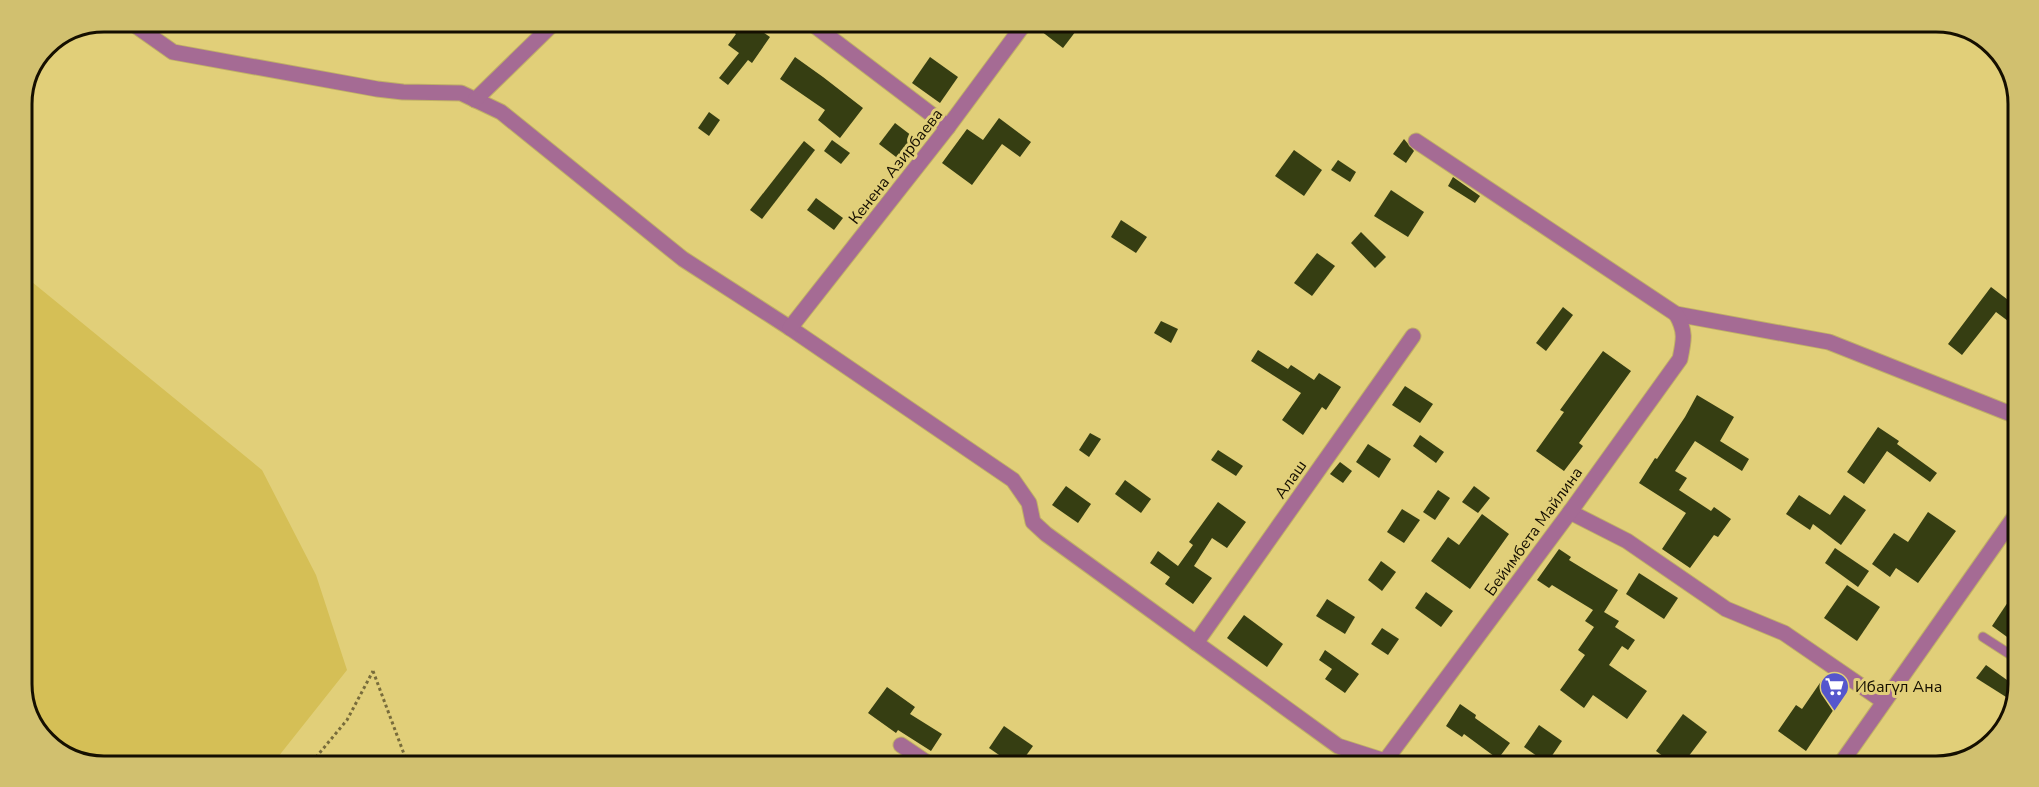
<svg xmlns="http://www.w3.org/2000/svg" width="2039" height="787" font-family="'Nunito Sans',sans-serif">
	<rect width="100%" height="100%" fill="#e1cf79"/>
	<polygon fill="#d5bf56" points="21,273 262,470 316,575 347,670 274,762 177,762 174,760 173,762 77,761 38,734 21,689"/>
	<g fill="#363e12">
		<polygon points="722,22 750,23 770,37 752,63 748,60 728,85 719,78 739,53 728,45 736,34"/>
		<polygon points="1047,23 1082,23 1063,48 1041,31"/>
		<polygon points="795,57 823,77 863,108 840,138 818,120 825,110 780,79"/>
		<polygon points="930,57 958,77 940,103 912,83"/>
		<polygon points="709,112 720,120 709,136 698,128"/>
		<polygon points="999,118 1031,142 1020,157 1002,144 972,185 942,163 967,129 983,140"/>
		<polygon points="895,123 916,139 900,160 879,144"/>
		<polygon points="1404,139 1414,151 1406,163 1393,154"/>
		<polygon points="832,140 850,153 841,164 824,151"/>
		<polygon points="804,141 815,150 762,219 750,210"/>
		<polygon points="1294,150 1322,170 1304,196 1275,176"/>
		<polygon points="1338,160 1356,172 1350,182 1331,170"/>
		<polygon points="1453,177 1480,196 1475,203 1448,186"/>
		<polygon points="1391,190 1424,212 1408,237 1374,216"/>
		<polygon points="816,198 843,218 834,230 807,210"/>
		<polygon points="1121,220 1147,237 1136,253 1111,237"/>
		<polygon points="1361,232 1386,257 1375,268 1351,243"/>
		<polygon points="1317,253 1335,266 1312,296 1294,283"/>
		<polygon points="1991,287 2016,306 2016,327 1996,312 1962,355 1948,344"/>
		<polygon points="1563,307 1573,315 1546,351 1536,343"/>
		<polygon points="1161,321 1178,329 1171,343 1154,333"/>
		<polygon points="1258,350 1288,369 1291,365 1314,380 1319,373 1341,387 1326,410 1322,407 1303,435 1282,420 1301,393 1251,361"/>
		<polygon points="1603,351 1631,371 1579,443 1583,446 1564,471 1536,451 1564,412 1560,410"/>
		<polygon points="1405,386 1433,404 1420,423 1392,405"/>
		<polygon points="1697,395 1734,417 1720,441 1749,459 1742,471 1695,441 1675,471 1687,478 1679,490 1711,511 1714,507 1731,519 1718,537 1714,535 1690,568 1662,549 1686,513 1639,483 1655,458 1657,459 1685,417"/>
		<polygon points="1878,427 1899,441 1897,444 1937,473 1930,482 1887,451 1864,484 1847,472"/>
		<polygon points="1090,433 1101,439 1089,457 1079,450"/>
		<polygon points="1420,435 1444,452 1436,463 1413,446"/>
		<polygon points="1368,444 1391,459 1379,478 1356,462"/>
		<polygon points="1218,450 1243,466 1236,476 1211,460"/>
		<polygon points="1340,462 1352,471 1343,483 1330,474"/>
		<polygon points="1125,480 1151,499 1141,513 1115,494"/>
		<polygon points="1066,486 1091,504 1078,523 1052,505"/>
		<polygon points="1474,486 1490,498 1478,513 1462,502"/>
		<polygon points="1438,490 1450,498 1435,520 1423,512"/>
		<polygon points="1799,495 1830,515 1844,495 1866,510 1841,545 1813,524 1810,530 1786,514"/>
		<polygon points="1218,502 1246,522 1227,548 1212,538 1194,566 1212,578 1193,604 1165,584 1170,577 1150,563 1158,551 1178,566 1193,545 1189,542"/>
		<polygon points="1402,509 1420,520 1404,543 1387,532"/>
		<polygon points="1928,512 1956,531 1918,583 1896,568 1890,577 1872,564 1894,533 1908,542"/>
		<polygon points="1482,514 1509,534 1470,589 1431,561 1448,537 1459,545"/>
		<polygon points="1835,548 1869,571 1858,587 1825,563"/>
		<polygon points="1559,549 1571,557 1569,560 1618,590 1604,612 1619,621 1615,627 1635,640 1628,650 1622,646 1609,665 1647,691 1627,719 1593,695 1584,708 1560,690 1585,655 1578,650 1594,627 1585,621 1593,610 1552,585 1549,588 1537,580"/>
		<polygon points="1381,561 1396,572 1382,591 1368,580"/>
		<polygon points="1639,573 1678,598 1664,619 1626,594"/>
		<polygon points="1847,585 1880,607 1857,641 1824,618"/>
		<polygon points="1426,592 1453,611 1441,627 1415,608"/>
		<polygon points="2014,593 2014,642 1992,626"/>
		<polygon points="1327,599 1355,617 1345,634 1316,616"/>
		<polygon points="1244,615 1283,644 1267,667 1227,638"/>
		<polygon points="1382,628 1399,639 1388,655 1371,644"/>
		<polygon points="1325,650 1359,674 1345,693 1325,679 1332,669 1319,660"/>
		<polygon points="1986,665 2014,685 2014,702 1976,678"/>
		<polygon points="1822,680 1844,694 1806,751 1778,731 1796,705 1802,709"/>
		<polygon points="887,687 915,707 910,714 942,734 931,751 898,730 896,733 868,713"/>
		<polygon points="1460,704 1476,715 1475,718 1510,743 1498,759 1464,734 1462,737 1446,726"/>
		<polygon points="1683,714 1707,732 1682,765 1675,765 1656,751"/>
		<polygon points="1539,725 1562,741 1547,763 1524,747"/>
		<polygon points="1004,726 1033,746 1020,764 1012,764 989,748"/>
	</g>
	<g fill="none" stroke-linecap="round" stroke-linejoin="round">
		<defs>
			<g id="lane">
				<polyline points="1983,637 2014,657"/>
				<polyline points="167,761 168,762"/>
			</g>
			<g id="street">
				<polyline points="129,21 173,52 377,89 403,92 461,93 501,112 683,259 790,328 1013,480 1029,503 1033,522 1046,534 1338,746 1385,761 1389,765"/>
				<polyline points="811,23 948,127"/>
				<polyline points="475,100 555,22"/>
				<polyline points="1416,141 1676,314 1829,342 2016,416"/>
				<polyline points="790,328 948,127 1025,23"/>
				<polyline points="1570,512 1627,541 1726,609 1784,633 1883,701"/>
				<polyline points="1196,643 1413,336"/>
				<polyline points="901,745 929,764"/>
				<path d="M1385,761L1570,512L1680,359C1684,340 1686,331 1676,314"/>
				<polyline points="1839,766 2015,516"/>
			</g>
		</defs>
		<use href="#lane" stroke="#c0b066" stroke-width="11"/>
		<use href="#street" stroke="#c0b066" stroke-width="17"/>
		<g stroke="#786c3b" stroke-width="3" stroke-dasharray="3 3" stroke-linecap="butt">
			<polyline points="373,671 407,762"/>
			<polyline points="312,762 347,720 373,671"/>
		</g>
		<use href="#lane" stroke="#a56b94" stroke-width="9"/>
		<use href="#street" stroke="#a56b94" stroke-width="15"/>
	</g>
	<defs>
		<symbol id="supermarket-pin" viewBox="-11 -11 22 30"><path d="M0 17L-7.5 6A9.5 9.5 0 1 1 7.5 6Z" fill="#5556cd" stroke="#e1cf79"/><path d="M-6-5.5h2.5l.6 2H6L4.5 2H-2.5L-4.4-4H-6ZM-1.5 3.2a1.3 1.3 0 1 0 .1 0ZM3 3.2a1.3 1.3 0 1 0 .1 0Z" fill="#fff"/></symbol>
	</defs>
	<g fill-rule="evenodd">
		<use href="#supermarket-pin" x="1818" y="670" width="33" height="45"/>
	</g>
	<g text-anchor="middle" stroke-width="6" stroke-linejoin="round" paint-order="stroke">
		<g font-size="16" fill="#150f00" stroke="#e1cf79">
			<text transform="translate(895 166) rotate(-52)" y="6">Кенена Азирбаева</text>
			<text transform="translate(1290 479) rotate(-55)" y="6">Алаш</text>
			<text transform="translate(1533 531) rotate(-54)" y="6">Бейимбета Майлина</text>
		</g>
		<g font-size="16" fill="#150f00" stroke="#e1cf79" text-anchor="start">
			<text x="1855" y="692">Ибагүл Ана</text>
		</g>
	</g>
	<path d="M0 0H2039V787H0ZM104 32H1936A72 72 0 0 1 2008 104V684A72 72 0 0 1 1936 756H104A72 72 0 0 1 32 684V104A72 72 0 0 1 104 32Z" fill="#d1c06f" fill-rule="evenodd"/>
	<path fill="none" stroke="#150f00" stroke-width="3" d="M104 32H1936A72 72 0 0 1 2008 104V684A72 72 0 0 1 1936 756H104A72 72 0 0 1 32 684V104A72 72 0 0 1 104 32Z"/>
</svg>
